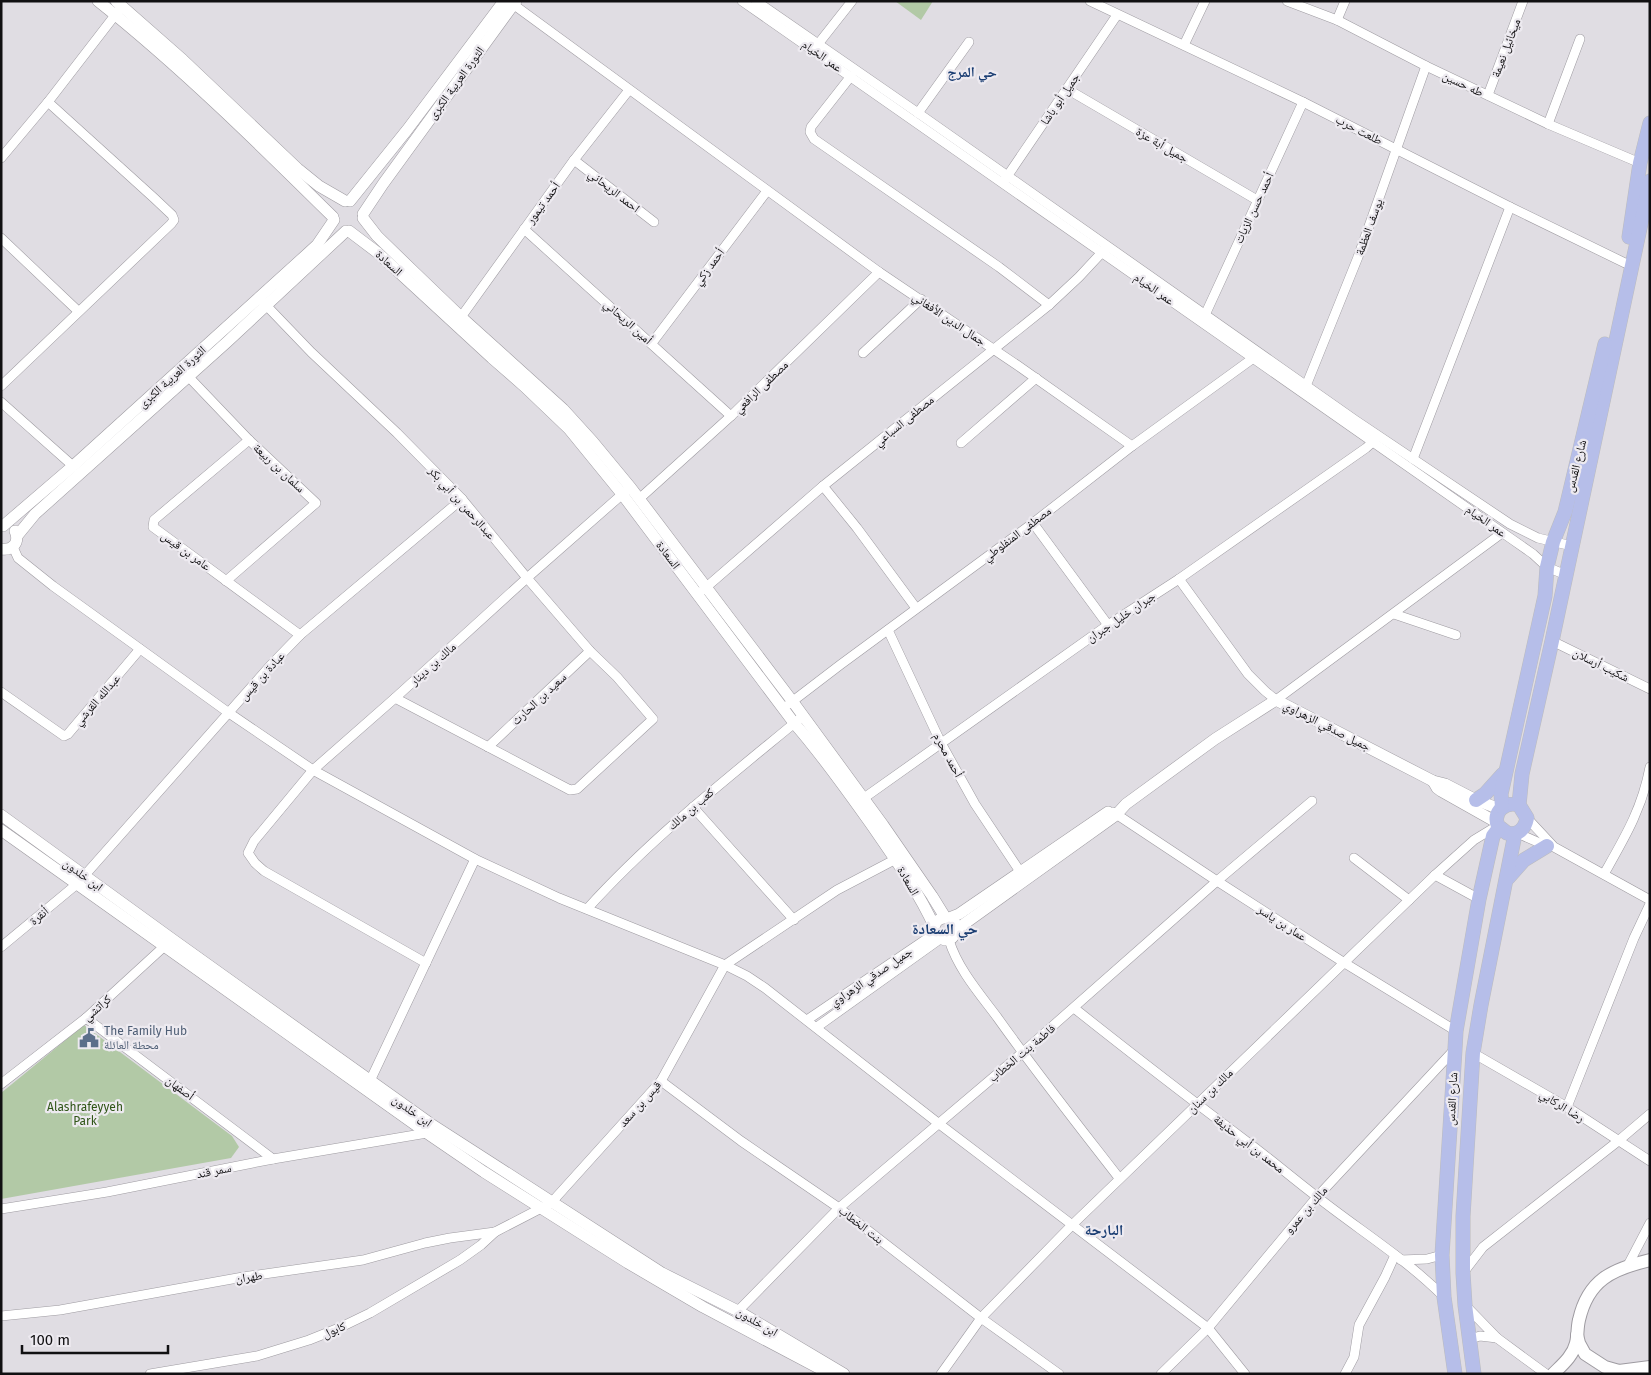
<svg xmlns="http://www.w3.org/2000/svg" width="1651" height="1375" font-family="'Fira Sans','Noto Naskh Arabic',sans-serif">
	<rect width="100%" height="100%" fill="#e0dde3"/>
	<g fill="#b2c9a6">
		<polygon points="895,1 933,1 921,20"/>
		<polygon points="84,1025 232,1136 239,1147 231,1158 1,1199 1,1093"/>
	</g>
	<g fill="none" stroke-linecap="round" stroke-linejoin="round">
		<defs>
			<g id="minor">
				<polyline points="742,1 1513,540 1533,554 1547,567 1566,575"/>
				<polyline points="756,1 918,113 1355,420 1510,524 1538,538 1572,546"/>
				<polyline points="1090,1 1303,102 1510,207 1625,263"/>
				<polyline points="1287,1 1337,20 1426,66 1548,124 1640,163"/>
				<polyline points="510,2 879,272 1017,365 1132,446"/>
				<polyline points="1337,20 1345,1"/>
				<polyline points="1184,45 1205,1"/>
				<polyline points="815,48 852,1"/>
				<polyline points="851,76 811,127 810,132 814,139 999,267 1049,305"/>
				<polyline points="1067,89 1257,200"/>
				<polyline points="1488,95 1523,1"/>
				<polyline points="918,113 969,42"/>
				<polyline points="1548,124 1580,39"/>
				<polyline points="1,158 48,102 119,10"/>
				<polyline points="574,160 654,222"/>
				<polyline points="1004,181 1117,15"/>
				<polyline points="524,229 731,416"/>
				<polyline points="1,238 78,311"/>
				<polyline points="262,301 311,352 397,433 462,499 527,578 590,651 617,677 653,719 577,789 570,790 395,698"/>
				<polyline points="1205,315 1303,102"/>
				<polyline points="461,317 574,160 629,90"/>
				<polyline points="652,343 767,191"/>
				<polyline points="863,353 921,299"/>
				<polyline points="185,373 249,440 316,503 226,581"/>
				<polyline points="1,386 171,224 174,220 172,215 154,198 48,102"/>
				<polyline points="1306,386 1358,257 1426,66"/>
				<polyline points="1,402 73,466"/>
				<polyline points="249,440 154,520 153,527 300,635"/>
				<polyline points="961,443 1036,378"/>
				<polyline points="1413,459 1510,207"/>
				<polyline points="823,486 857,528 916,608"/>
				<polyline points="639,499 731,416 879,272"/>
				<polyline points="1033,523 1108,625"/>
				<polyline points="13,547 18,558 53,586 229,713 313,770 475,859 559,898 725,965 747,976 765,988 938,1123 1208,1328 1245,1374"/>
				<polyline points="1179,579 1248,674 1265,691 1276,700 1502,533"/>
				<polyline points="703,590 823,486 1049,305 1079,277 1106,248"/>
				<polyline points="1394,614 1456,635"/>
				<polyline points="888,630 941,743 975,804 1021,873"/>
				<polyline points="1552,641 1650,689"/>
				<polyline points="1,692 64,736 68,734 140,649"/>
				<polyline points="789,704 840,665 1033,523 1132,446 1252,359"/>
				<polyline points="488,747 590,651"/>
				<polyline points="864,798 1108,625 1179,579 1366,448 1375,440"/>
				<polyline points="693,807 794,920"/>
				<polyline points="1113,812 1217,881 1343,962 1456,1031"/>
				<polyline points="1527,818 1554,847 1650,900"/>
				<polyline points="1517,833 1549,847"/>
				<polyline points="1354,858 1409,900"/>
				<path d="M1604,874C1625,837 1642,809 1650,767"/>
				<polyline points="1435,875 1479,899"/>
				<path d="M587,909C652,837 728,778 803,716"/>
				<path d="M949,940C958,969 979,993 997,1017C1036,1072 1078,1125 1119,1178"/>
				<polyline points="1,947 77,884 269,667 300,635 462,499"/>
				<polyline points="426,963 264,871 255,863 248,853 254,841 313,770 395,698 527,578 626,491"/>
				<path d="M1074,1008C1133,1055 1193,1101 1254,1147C1275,1163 1295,1180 1316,1196C1359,1230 1405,1258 1444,1297"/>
				<polyline points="86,1018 273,1159"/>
				<polyline points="807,1020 934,934"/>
				<polyline points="817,1027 940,939"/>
				<polyline points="1473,1053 1567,1107 1650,1161"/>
				<polyline points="370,1081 475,859"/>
				<polyline points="661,1081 741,1141 839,1208 981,1318 1059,1374"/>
				<polyline points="1,1084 86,1018 169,942"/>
				<polyline points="1567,1107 1634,938 1650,904"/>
				<polyline points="1,1209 107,1192 273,1159 427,1133"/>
				<polyline points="1401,1260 1427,1259 1442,1255"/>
				<polyline points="1628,1265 1650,1223"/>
				<polyline points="1463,1273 1483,1247 1617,1142 1650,1114"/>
				<polyline points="1465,1305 1497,1338 1480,1336 1470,1339"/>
				<polyline points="738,1311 839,1208 1022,1053 1217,881 1312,801"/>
				<polyline points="1,1316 60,1310 243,1277 363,1260 425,1243 450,1238 495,1232"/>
				<polyline points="1497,1338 1546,1374"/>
				<polyline points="150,1374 257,1356 309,1340 339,1328 370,1313 460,1260 481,1245 495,1232 551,1203 661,1081 725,965 837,890 896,859"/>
				<polyline points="941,1374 981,1318 1072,1225 1435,875 1474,840 1497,826"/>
				<polyline points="1161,1374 1208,1328 1317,1197 1455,1049"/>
				<polyline points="1345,1374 1354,1357 1359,1325 1385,1277 1395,1255"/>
			</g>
			<g id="tertiary">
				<path d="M98,1C181,67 258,143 333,217"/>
				<polyline points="116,1 183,60 298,169 319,186 345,201"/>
				<polyline points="350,201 407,130 504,1"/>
				<polyline points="363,214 383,184 516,1"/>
				<polyline points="363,218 377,236 411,269 461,317 563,409 593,442 631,488 793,702 883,825 932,896 945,917"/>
				<path d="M349,231L378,253L492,358L524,386L569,429L622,494L794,723C823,756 848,792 873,827C895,859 918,891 934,926"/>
				<polyline points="3,526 73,466 305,256 317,245 334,220"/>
				<polyline points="17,536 35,514 227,342 346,231"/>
				<path d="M1,549C13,551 20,542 15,531"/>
				<polyline points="1433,781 1437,788 1441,791 1496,822"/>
				<polyline points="1,815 172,939 431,1124 662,1273 738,1311 844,1374"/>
				<polyline points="1,830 427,1133 484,1172 628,1263 703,1307 830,1374"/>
				<polyline points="949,918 959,914 1108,812"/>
				<path d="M956,933L955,923C943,911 928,923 937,937L945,940L952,938L964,924L1116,815L1126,804L1215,739L1276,700L1433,781L1445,784L1476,800L1500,809"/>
			</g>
			<g id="secondary">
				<polyline points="1577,1335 1579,1343 1585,1354 1605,1367 1619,1371 1650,1367"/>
				<path d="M1553,1374C1562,1365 1573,1356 1576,1343C1578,1336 1577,1328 1579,1320C1588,1280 1612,1269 1650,1260"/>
			</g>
			<g id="primary">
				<polyline points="1629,237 1640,163 1650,123"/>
				<polyline points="1476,800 1485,794 1503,774"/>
				<path d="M1519,805C1505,801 1492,812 1498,826L1507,833C1518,836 1525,829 1527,818L1519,805L1522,774L1552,641L1650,181"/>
				<polyline points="1502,807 1501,794 1545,596 1547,567 1553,542 1565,512 1605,344"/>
				<polyline points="1508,878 1524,860 1547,846"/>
				<polyline points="1455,1374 1444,1297 1442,1255 1455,1049 1456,1031 1479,899 1493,836 1499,828"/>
				<polyline points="1474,1374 1465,1305 1463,1273 1463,1216 1473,1053 1481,1005 1515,834"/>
			</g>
		</defs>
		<use href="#minor" stroke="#9e9ba1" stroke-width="10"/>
		<use href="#tertiary" stroke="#9e9ba1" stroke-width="12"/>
		<use href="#secondary" stroke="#9e9ba1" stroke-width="14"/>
		<use href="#primary" stroke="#bcbcbd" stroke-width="15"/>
		<use href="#minor" stroke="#fff" stroke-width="9"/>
		<use href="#tertiary" stroke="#fff" stroke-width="11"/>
		<use href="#secondary" stroke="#fff" stroke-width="12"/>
		<use href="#primary" stroke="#b6bee9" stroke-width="14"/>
	</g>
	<defs>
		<symbol id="civic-bare" viewBox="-9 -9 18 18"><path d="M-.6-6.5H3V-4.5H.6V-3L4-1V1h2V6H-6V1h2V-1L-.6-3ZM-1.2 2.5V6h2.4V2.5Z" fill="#5c6f8a" stroke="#edeaf0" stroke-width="2.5" paint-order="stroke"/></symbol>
	</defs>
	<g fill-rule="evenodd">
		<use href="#civic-bare" x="75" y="1024" width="28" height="28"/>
	</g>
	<g text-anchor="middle" stroke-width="4.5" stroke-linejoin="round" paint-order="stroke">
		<g font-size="12" fill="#111012" stroke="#edeaf0">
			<text transform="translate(1506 48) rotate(-69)" y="4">ميخائيل نعيمة</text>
			<text transform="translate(822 56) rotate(35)" y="4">عمر الخيام</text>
			<text transform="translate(456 83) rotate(-54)" y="4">الثورة العربية الكبرى</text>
			<text transform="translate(1463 84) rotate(25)" y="4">طه حسين</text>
			<text transform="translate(1060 99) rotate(-56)" y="4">جميل أبو باشا</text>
			<text transform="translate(1359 130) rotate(27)" y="4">طلعت حرب</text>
			<text transform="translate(1162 145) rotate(30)" y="4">جميل أبة عزة</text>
			<text transform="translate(614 191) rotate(38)" y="4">احمد الريحاني</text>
			<text transform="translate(543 203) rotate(-54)" y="4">أحمد تيمور</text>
			<text transform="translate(1254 208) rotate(-65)" y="4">أحمد حسن الزيات</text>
			<text transform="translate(1369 227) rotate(-70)" y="4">يوسف العظمة</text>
			<text transform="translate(389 263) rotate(42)" y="4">السعادة</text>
			<text transform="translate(709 267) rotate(-53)" y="4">أحمد زكي</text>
			<text transform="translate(1154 289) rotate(35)" y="4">عمر الخيام</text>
			<text transform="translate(949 319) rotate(34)" y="4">جمال الدين الأفغاني</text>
			<text transform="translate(628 322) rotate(42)" y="4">أمين الريحاني</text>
			<text transform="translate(172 377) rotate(-42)" y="4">الثورة العربية الكبرى</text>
			<text transform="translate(761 387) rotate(-44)" y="4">مصطفى الرافعي</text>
			<text transform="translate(904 421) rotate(-39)" y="4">مصطفى السباعي</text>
			<text transform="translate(1576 466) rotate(-76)" y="4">شارع القدس</text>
			<text transform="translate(279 468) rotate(43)" y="4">سلمان بن ربيعة</text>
			<text transform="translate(462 503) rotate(48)" y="4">عبدالرحمن بن أبي بكر</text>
			<text transform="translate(1486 521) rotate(35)" y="4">عمر الخيام</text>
			<text transform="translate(1017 534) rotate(-37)" y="4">مصطفى المنفلوطي</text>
			<text transform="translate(186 551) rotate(36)" y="4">عامر بن قيس</text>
			<text transform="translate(668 555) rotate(53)" y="4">السعادة</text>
			<text transform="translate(1121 617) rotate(-34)" y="4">جبران خليل جبران</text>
			<text transform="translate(433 664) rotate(-42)" y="4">مالك بن دينار</text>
			<text transform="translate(1601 665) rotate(26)" y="4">شكيب أرسلان</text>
			<text transform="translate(262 676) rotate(-48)" y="4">عبادة بن قيس</text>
			<text transform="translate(539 699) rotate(-43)" y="4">سعيد بن الحارث</text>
			<text transform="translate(97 700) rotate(-49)" y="4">عبدالله القرشي</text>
			<text transform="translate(1327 726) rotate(27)" y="4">جميل صدقي الزهراوي</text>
			<text transform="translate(948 755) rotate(62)" y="4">أحمد محرم</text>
			<text transform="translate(691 809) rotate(-41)" y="4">كعب بن مالك</text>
			<text transform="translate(83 875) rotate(36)" y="4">ابن خلدون</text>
			<text transform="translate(908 881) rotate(60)" y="4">السعادة</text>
			<text transform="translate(39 916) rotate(-40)" y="4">أنقرة</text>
			<text transform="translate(1282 923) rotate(33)" y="4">عمار بن ياسر</text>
			<text transform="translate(871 977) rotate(-34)" y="4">جميل صدقي الزهراوي</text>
			<text transform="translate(97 1008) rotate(-41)" y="4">كراتشي</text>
			<text transform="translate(1022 1053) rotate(-40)" y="4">فاطمة بنت الخطاب</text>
			<text transform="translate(180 1088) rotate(37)" y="4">أصفهان</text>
			<text transform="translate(1210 1091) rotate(-44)" y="4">مالك بن سنان</text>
			<text transform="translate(1452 1099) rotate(-87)" y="4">شارع القدس</text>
			<text transform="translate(640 1104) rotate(-48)" y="4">قيس بن سعد</text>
			<text transform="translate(1562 1106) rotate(32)" y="4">رضا الركابي</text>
			<text transform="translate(412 1111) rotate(35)" y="4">ابن خلدون</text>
			<text transform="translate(1249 1144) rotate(38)" y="4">محمد بن أبي حذيفة</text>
			<text transform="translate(214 1171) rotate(-11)" y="4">سمر قند</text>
			<text transform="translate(1306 1210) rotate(-49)" y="4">مالك بن عمرو</text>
			<text transform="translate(861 1225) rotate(38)" y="4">بنت الخطاب</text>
			<text transform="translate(249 1277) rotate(-8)" y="4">طهران</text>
			<text transform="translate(757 1322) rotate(30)" y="4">ابن خلدون</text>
			<text transform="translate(334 1330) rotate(-23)" y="4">كابول</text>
		</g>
		<g font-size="12" fill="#4e5e75" stroke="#edeaf0" text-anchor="start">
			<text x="104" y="1035">The Family Hub<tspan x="104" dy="14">محطة العائلة</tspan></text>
		</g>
		<g font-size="12" fill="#2f5517" stroke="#edeaf0">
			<text x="85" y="1111">Alashrafeyyeh<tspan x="85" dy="14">Park</tspan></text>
		</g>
		<g font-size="14" font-weight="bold" fill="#1b3e73" stroke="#edeaf0">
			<text x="972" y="77">حي المرج</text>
		</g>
		<g font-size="15" font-weight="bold" fill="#1b3e73" stroke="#edeaf0">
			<text x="945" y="934">حي السعادة</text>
			<text x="1104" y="1235">البارحة</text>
		</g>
	</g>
	<rect width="1651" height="1375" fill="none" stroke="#111012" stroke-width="5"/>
	<path d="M22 1345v8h146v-8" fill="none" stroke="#111012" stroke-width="2.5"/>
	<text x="30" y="1345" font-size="15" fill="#111012" stroke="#edeaf0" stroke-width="4" paint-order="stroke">100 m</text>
</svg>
